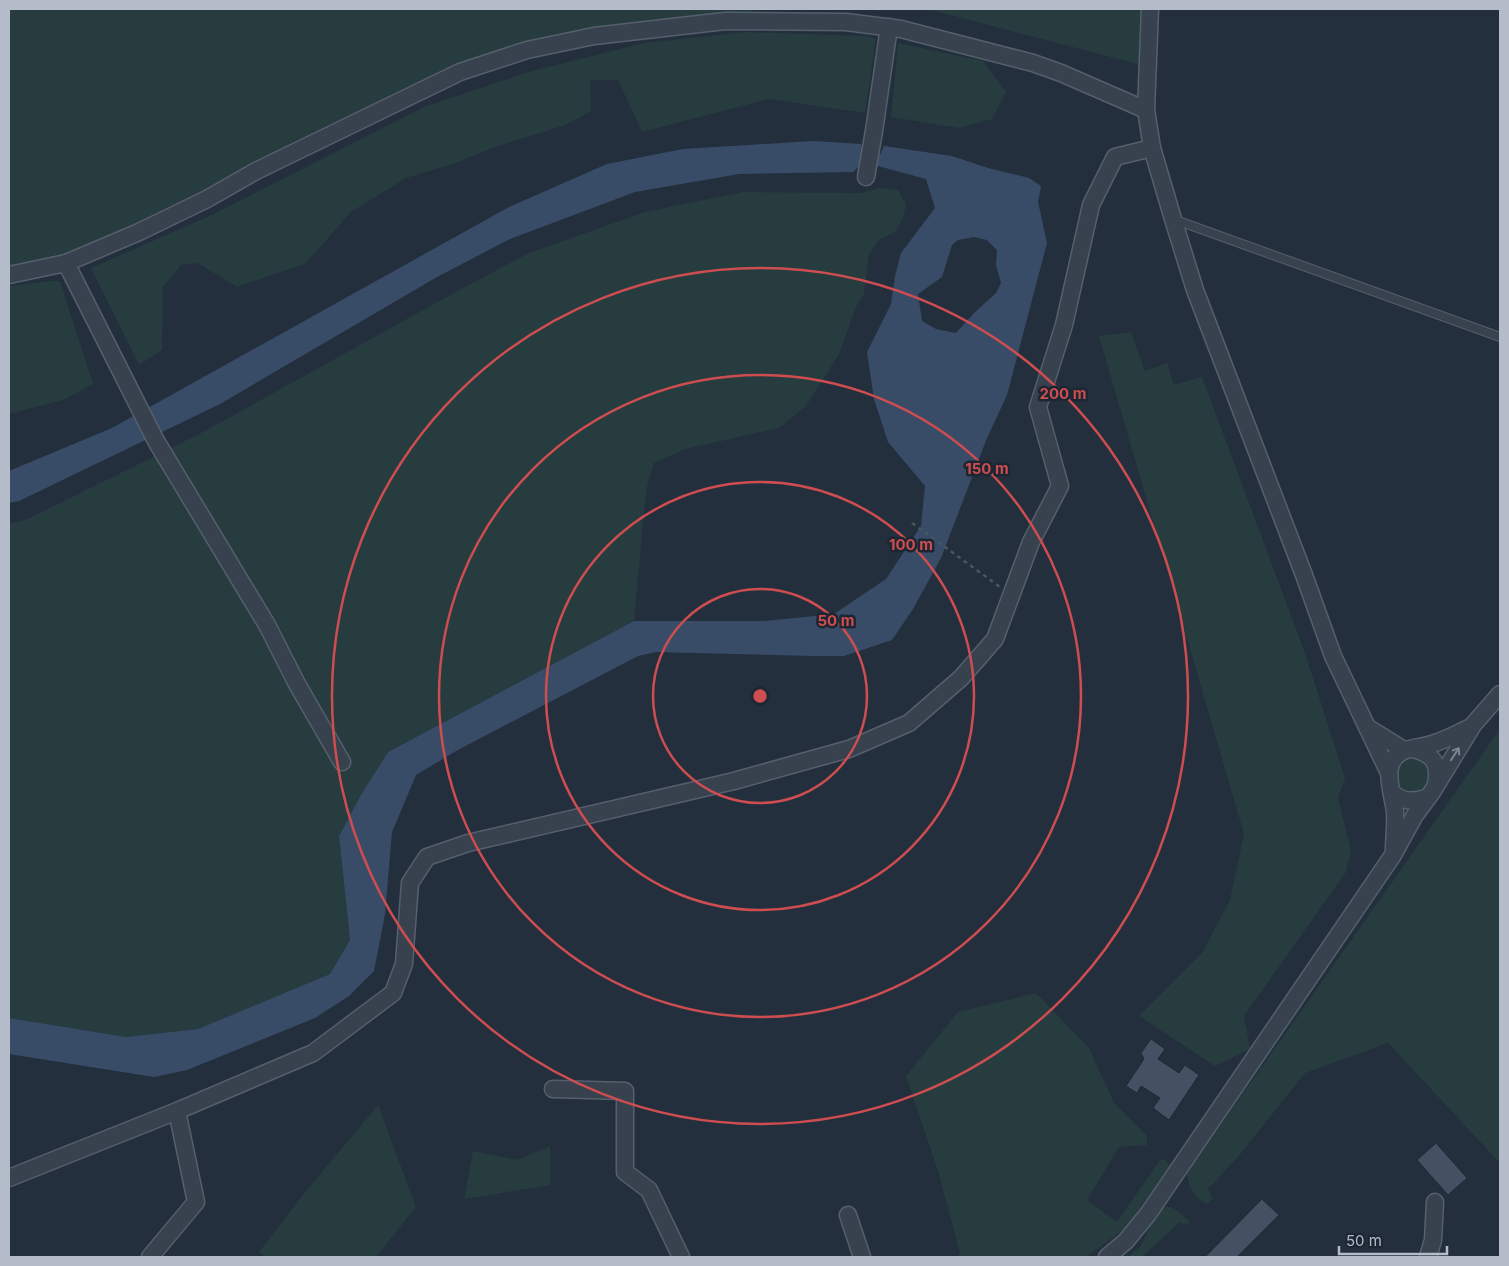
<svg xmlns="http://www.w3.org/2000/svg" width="1509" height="1266" font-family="Inter,sans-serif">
	<rect width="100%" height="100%" fill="#242f3e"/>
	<g fill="#263c3f">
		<polygon points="9,9 753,9 753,21 594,36 460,72 129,236 9,275"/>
		<polygon points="928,9 1150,9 1141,65"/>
		<polygon points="745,32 866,36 876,39 865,113 769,99 642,132 618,80 590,80 591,111 565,125 495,147 453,164 406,178 351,212 305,264 237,287 198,263 181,265 163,287 162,350 139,365 91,268 210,216 424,107 532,71 644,43"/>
		<polygon points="898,43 983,61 1006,92 992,119 959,128 891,117"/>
		<polygon points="880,188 898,190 906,204 904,215 896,231 880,239 869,254 864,294 856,307 839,354 806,406 779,428 685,449 654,463 646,491 634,621 388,752 339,835 350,940 330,974 198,1029 126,1037 9,1018 9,524 28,519 205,431 452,294 529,253 645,212 742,192 861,193"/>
		<polygon points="51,281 60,281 93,384 63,400 9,414 9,286"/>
		<polygon points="1131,332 1145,371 1167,363 1174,385 1202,377 1305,653 1345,778 1338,798 1351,851 1346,872 1244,1016 1250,1049 1215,1066 1139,1016 1202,953 1230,900 1244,834 1099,336"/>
		<path d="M1500,729V1163L1388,1043L1305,1073L1238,1157L1208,1189L1213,1198L1208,1204C1195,1200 1188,1186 1187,1173Z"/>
		<circle cx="1413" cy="776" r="18"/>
		<polygon points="1036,993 1089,1048 1114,1103 1147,1136 1147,1145 1119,1147 1087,1200 1117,1222 1160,1160 1165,1160 1170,1165 1126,1228 1086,1257 956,1257 960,1254 939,1174 906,1076 958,1012"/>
		<polygon points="378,1105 416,1207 376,1257 265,1257 259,1252 302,1196"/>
		<polygon points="550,1146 550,1185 464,1199 473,1151 517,1160"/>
		<polygon points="1164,1206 1173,1208 1190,1221 1186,1225 1180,1222 1142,1257 1128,1257 1140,1247 1154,1219"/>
	</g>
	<path fill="#394c67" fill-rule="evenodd" d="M813,141L861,144L864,155H880L884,146L952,156L988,168L1029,178L1041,186L1038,202L1047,243L1007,395L987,438L941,558L913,609L892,640L844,656H815L656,652L638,656L456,751L416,775L392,832L385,914L374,971L349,996L315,1018L187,1070L154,1077L9,1054V1018L126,1037L198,1029L330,974L350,940L339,836L361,795L388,752L634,621H765L834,614L886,579L921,526L925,486L888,442L874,399L867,352L891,304L895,276L901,253L935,208L926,179L863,162L853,172L739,174L635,192L510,239L437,277L220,404L19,501L9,503V471L112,428L509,207L607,164L683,149ZM974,237L987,240L997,250L996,265L1001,283L996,293L974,313L956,333L936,329L922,321L918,294L942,277L952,245L958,240Z"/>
	<g fill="#455162" stroke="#1f2835">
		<polygon points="1151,1039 1165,1049 1158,1059 1179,1073 1185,1065 1199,1075 1169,1120 1153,1108 1160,1098 1141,1086 1137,1093 1126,1086 1144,1059 1141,1053"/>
		<polygon points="1436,1143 1467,1178 1448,1195 1417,1160"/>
		<polygon points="1262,1199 1279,1215 1237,1257 1205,1257"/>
	</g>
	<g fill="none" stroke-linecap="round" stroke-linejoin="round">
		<defs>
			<polyline id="service" points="1173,219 1500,337"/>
			<g id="minor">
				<polyline points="1150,9 1146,110 1152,148 1173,219 1195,290 1304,575 1333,656 1389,773"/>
				<polyline points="866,177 874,131 889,27"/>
				<polyline points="66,263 156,441 267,625 297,684 342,762"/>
				<polyline points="9,275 66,263 139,232 207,199 256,171 460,72 527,50 594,36 725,21 846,22 901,29 1033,63 1061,73 1146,110"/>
				<polyline points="1367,727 1404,750"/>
				<path d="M1413,749C1433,754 1440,763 1436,784"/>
				<path d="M1392,793C1403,802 1413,802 1426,798"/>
				<path d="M1394,850C1394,838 1396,824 1395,812C1393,792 1378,760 1406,750C1414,747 1424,747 1432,744C1446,740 1458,733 1471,727"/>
				<polyline points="553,1089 625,1091 625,1172 649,1190 681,1257"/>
				<polyline points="9,1178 177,1111 313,1053 393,993 404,964 410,883 427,857 468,843 734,781 849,749 909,723 961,678 995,639 1031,542 1060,486 1038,407 1064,325 1091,205 1115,157 1152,148"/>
				<polyline points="848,1215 862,1257"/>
				<polyline points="150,1257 196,1202 177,1111"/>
				<polyline points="1107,1257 1126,1241 1148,1214 1393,855 1415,815 1432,792 1473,725 1500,694"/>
				<polyline points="1428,1257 1433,1240 1435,1202"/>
			</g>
		</defs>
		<use href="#service" stroke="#565f6c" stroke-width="10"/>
		<use href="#minor" stroke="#565f6c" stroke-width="19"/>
		<polyline stroke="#44595c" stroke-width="2.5" stroke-dasharray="4 4" stroke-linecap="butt" points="912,523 1000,587"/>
		<use href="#service" stroke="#38414e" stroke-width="8"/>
		<use href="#minor" stroke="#38414e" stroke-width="16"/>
	</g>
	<defs><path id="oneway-shaft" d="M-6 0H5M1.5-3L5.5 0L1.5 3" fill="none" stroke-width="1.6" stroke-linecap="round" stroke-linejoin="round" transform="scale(1.25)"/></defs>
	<use stroke="#7c8592" href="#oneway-shaft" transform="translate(1455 754) rotate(-57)"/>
	<g fill="none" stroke="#ce4d50" stroke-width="2.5">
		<circle cx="760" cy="696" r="107"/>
		<circle cx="760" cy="696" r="214"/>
		<circle cx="760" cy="696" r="321"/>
		<circle cx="760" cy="696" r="428"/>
	</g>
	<circle cx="760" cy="696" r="8" fill="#ce4d50" stroke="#1d2633" stroke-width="2.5"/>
	<g font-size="15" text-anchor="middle" font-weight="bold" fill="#ce4d50" stroke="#1d2633" stroke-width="5" stroke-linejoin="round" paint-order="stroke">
		<text x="1063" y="399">200 m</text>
		<text x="987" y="474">150 m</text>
		<text x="911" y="550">100 m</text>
		<text x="836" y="626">50 m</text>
	</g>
	<rect width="1509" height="1266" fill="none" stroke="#b4bcc9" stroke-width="20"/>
	<path d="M1339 1246v8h108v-8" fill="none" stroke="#b4bcc9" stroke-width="2.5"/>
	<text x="1346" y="1246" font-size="15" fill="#b4bcc9" stroke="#1d2633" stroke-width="4" paint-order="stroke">50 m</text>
</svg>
